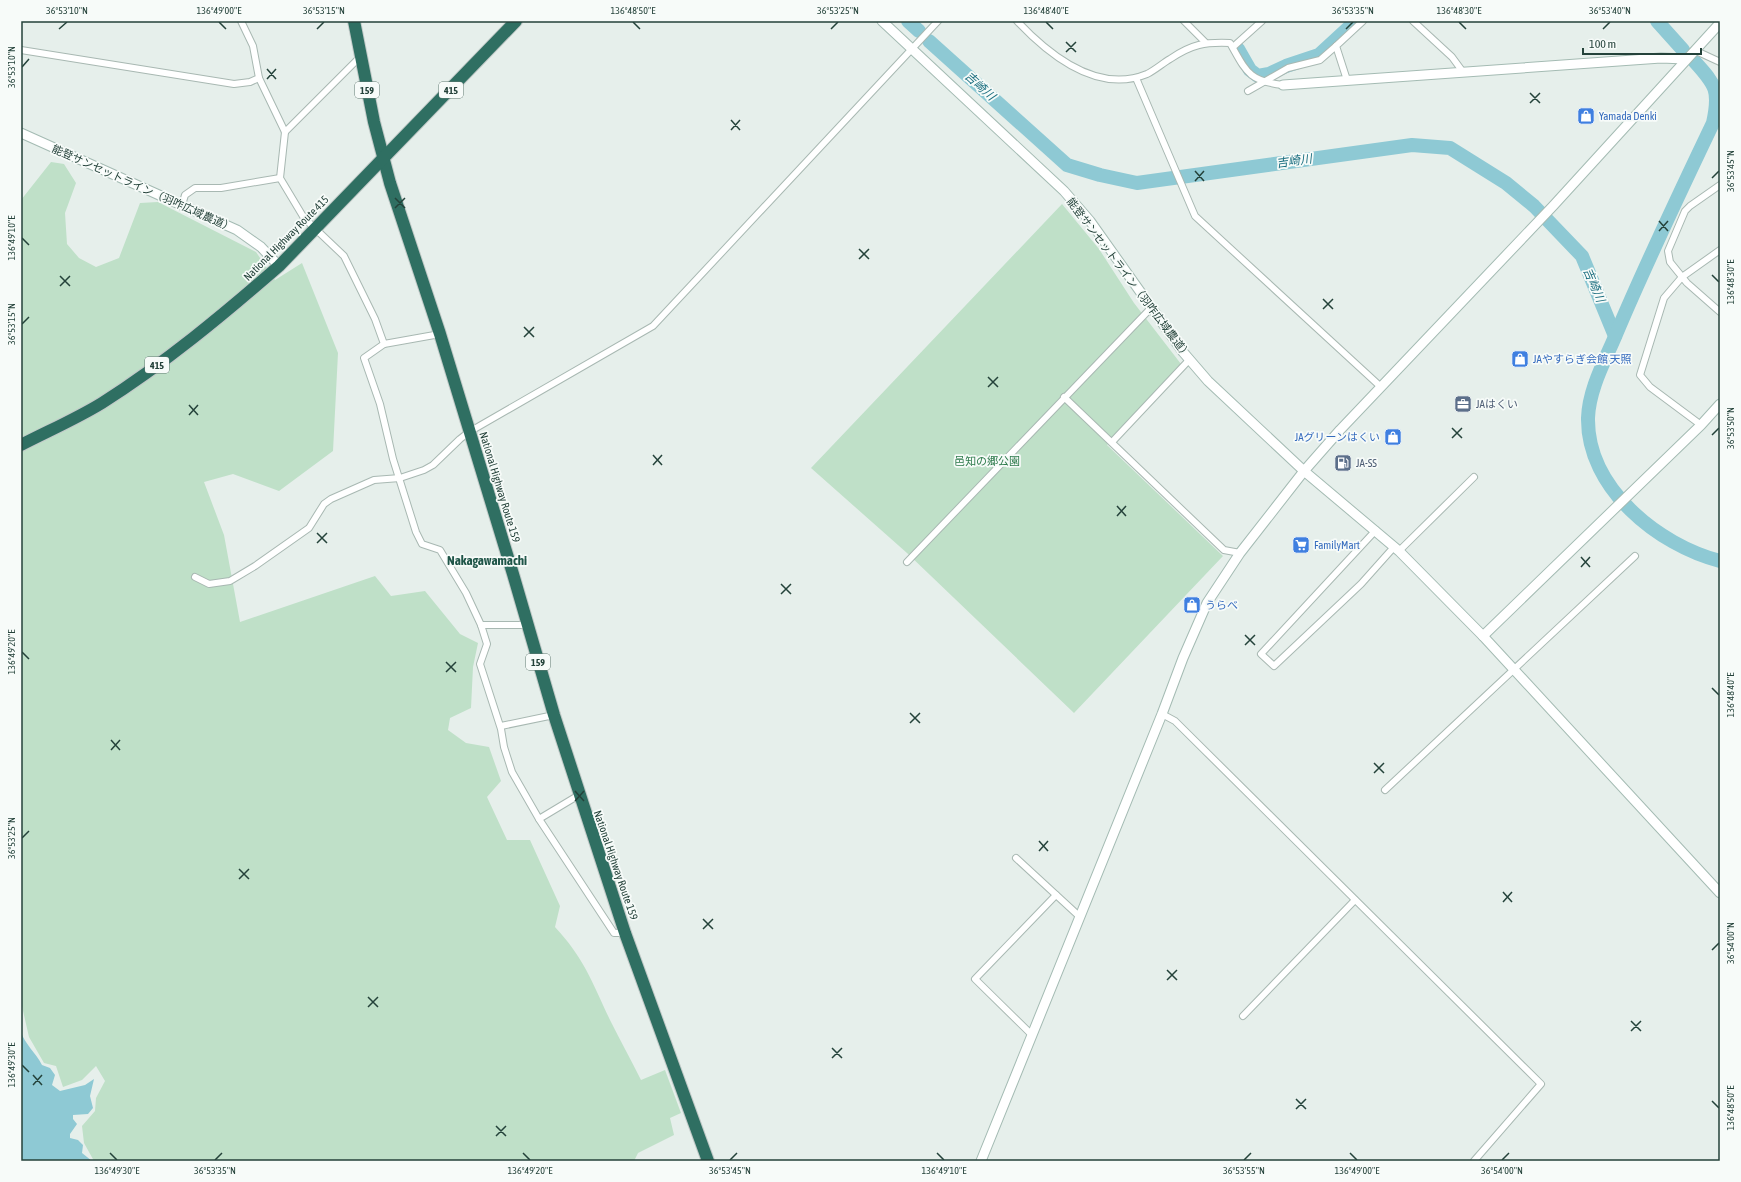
<svg xmlns="http://www.w3.org/2000/svg" width="1741" height="1182" font-family="'Asap Condensed','Noto Sans JP',sans-serif">
	<rect width="100%" height="100%" fill="#e6efeb"/>
	<g fill="#bfe0c8">
		<path d="M51,162L64,164L76,183L65,213L67,244L79,258L96,267L119,258L140,203L158,202L256,252L275,280L302,263L338,353L333,451L279,491L233,474L204,482L224,535L240,622L375,576L391,596L425,591L460,634L478,643L473,667L471,708L450,718L448,730L466,743L489,747L501,781L487,797L507,840H530L560,906L555,927C584,958 592,982 610,1020C620,1040 631,1060 641,1080L665,1070L681,1113L670,1118L674,1135L638,1153L634,1161H94L84,1143L82,1126L95,1111L96,1098L105,1081L96,1066L82,1080L63,1087L56,1066L44,1063L29,1037L21,1002V200Z"/>
		<polygon points="1062,204 1099,249 1134,303 1181,364 1107,445 1223,556 1074,713 907,553 811,468"/>
	</g>
	<path fill="#8ec9d4" d="M21,1032C24,1043 36,1053 42,1065L50,1068L55,1075L52,1085L60,1091L85,1085L94,1079L90,1096L93,1108L88,1114L73,1115V1119L77,1124L70,1134V1138L78,1140L83,1145L82,1153L92,1161H21Z"/>
	<g fill="none" stroke-linecap="round" stroke-linejoin="round">
		<g stroke="#8ec9d4" stroke-width="14">
			<polyline points="908,21 919,31"/>
			<polyline points="1657,21 1683,50"/>
			<polyline points="929,41 1067,165 1100,175 1137,183 1412,145 1450,148 1506,183 1534,206 1582,256 1615,336"/>
			<polyline points="1238,49 1250,70 1258,76 1269,74 1286,66 1319,55 1356,21"/>
			<path d="M1695,62C1716,85 1720,91 1713,123C1680,192 1647,261 1617,332C1606,359 1589,388 1588,418C1587,488 1658,545 1720,561"/>
		</g>
		<defs>
			<g id="street">
				<polyline points="241,21 253,46 259,78 285,132 280,178 304,218 344,256 375,319 384,344 364,358 380,404 393,459 416,532 422,544 440,550 466,593 481,625 487,644 480,664 501,729 504,747 512,772 539,819 614,933 625,933"/>
				<path d="M1017,21C1049,55 1098,94 1147,74C1155,70 1163,63 1170,59C1192,44 1205,42 1230,43C1246,71 1248,81 1283,85"/>
				<polyline points="1184,21 1205,42"/>
				<polyline points="1413,21 1452,57 1463,72"/>
				<polyline points="1233,47 1262,21"/>
				<polyline points="21,50 234,84 250,82 259,78"/>
				<polyline points="1694,50 1720,62"/>
				<polyline points="1136,78 1195,216 1381,387"/>
				<polyline points="1347,80 1336,46 1363,21"/>
				<polyline points="1248,91 1288,68 1320,60 1336,46"/>
				<polyline points="285,132 360,57"/>
				<polyline points="1720,185 1690,206 1685,211 1668,251 1670,262 1687,283 1720,312"/>
				<polyline points="182,205 185,195 195,188 221,188 280,178"/>
				<polyline points="384,344 440,334"/>
				<polyline points="1064,397 1224,550 1240,553"/>
				<polyline points="1701,425 1650,387 1640,375 1664,298 1682,277 1720,250"/>
				<polyline points="1112,442 1190,359"/>
				<polyline points="1376,530 1261,654 1274,666 1361,584 1394,547"/>
				<polyline points="1399,551 1474,477"/>
				<polyline points="907,562 1151,308"/>
				<polyline points="195,577 209,584 230,581 255,566 309,528 324,504 331,499 374,480 400,478 424,470 433,465 460,439 469,432 653,326 938,21"/>
				<polyline points="481,625 528,625"/>
				<polyline points="1162,714 1175,721 1541,1084 1474,1161"/>
				<polyline points="501,726 554,715"/>
				<polyline points="1385,790 1635,556"/>
				<polyline points="539,819 579,795"/>
				<polyline points="1016,858 1079,916"/>
				<polyline points="1243,1016 1355,900"/>
				<polyline points="1031,1034 975,979 1056,895"/>
			</g>
			<g id="secondary">
				<polyline points="882,21 1064,191 1090,221 1183,352 1208,381 1304,471 1399,551 1483,636 1720,893"/>
				<polyline points="1283,85 1661,58 1685,59"/>
				<polyline points="21,133 237,230 261,247 279,266"/>
				<polyline points="1483,636 1701,425 1720,404"/>
				<polyline points="981,1161 1162,714 1183,658 1207,603 1240,553 1304,471 1340,430 1553,206 1720,23"/>
			</g>
			<g id="highway">
				<polyline points="354,21 374,122 390,183 440,334 513,574 554,715 625,933 708,1161"/>
				<path d="M21,445C48,431 76,419 102,403C165,363 223,315 279,266L516,21"/>
			</g>
		</defs>
		<use href="#street" stroke="#a8b8b2" stroke-width="8"/>
		<use href="#secondary" stroke="#a4bbb3" stroke-width="11"/>
		<use href="#highway" stroke="#c2cac8" stroke-width="14"/>
		<use href="#street" stroke="#fff" stroke-width="6"/>
		<use href="#secondary" stroke="#fff" stroke-width="9"/>
		<use href="#highway" stroke="#2f6f62" stroke-width="12"/>
	</g>
	<path fill="none" stroke="#24423a" stroke-width="1.5" d="M219,22L226,29M633,22L640,29M1046,22L1053,29M1459,22L1466,29M59,29L67,22M317,29L324,22M831,29L838,22M1346,29L1353,22M1603,29L1610,22M1066,42L1076,52M1066,52L1076,42M22,67L29,59M267,69L276,79M267,79L276,69M1530,93L1540,103M1530,103L1540,93M731,120L740,130M731,130L740,120M1195,171L1204,181M1712,178L1719,171M1195,181L1204,171M395,198L405,208M395,208L405,198M1659,221L1668,231M1659,231L1668,221M22,238L29,245M859,249L869,259M859,259L869,249M1712,275L1719,282M60,276L70,286M60,286L70,276M1323,299L1333,309M1323,309L1333,299M22,324L29,317M524,327L534,337M524,337L534,327M988,377L998,387M988,387L998,377M189,405L198,415M189,415L198,405M1452,428L1462,438M1712,435L1719,428M1452,438L1462,428M653,455L662,465M653,465L662,455M1117,506L1126,516M1117,516L1126,506M317,533L327,543M317,543L327,533M1581,557L1590,567M1581,567L1590,557M781,584L791,594M781,594L791,584M1245,635L1255,645M1245,645L1255,635M22,652L29,659M446,662L456,672M446,672L456,662M1712,688L1719,695M910,713L920,723M910,723L920,713M111,740L120,750M111,750L120,740M1374,763L1384,773M1374,773L1384,763M575,791L584,801M575,801L584,791M22,838L29,831M1039,841L1048,851M1039,851L1048,841M239,869L249,879M239,879L249,869M1503,892L1512,902M1503,902L1512,892M703,919L713,929M703,929L713,919M1712,950L1719,943M1167,970L1177,980M1167,980L1177,970M368,997L378,1007M368,1007L378,997M1631,1021L1641,1031M1631,1031L1641,1021M832,1048L842,1058M832,1058L842,1048M22,1065L29,1072M33,1075L42,1085M33,1085L42,1075M1296,1099L1306,1109M1712,1101L1719,1108M1296,1109L1306,1099M496,1126L506,1136M496,1136L506,1126M110,1153L117,1160M523,1153L530,1160M937,1153L944,1160M1350,1153L1357,1160M215,1160L222,1153M730,1160L737,1153M1244,1160L1251,1153M1502,1160L1509,1153"/>
	<defs>
		<symbol id="shop-square" viewBox="-11 -11 22 22"><rect x="-9" y="-9" width="18" height="18" rx="4" fill="#3f7fe0" stroke="#f7fbf9"/><path d="M-5-2.5h2.3a2.7 3.5 0 0 1 5.4 0H5L5.5 6h-11ZM-1.5-2.5h3a1.5 2.3 0 0 0-3 0Z" fill="#fff"/></symbol>
		<symbol id="office-square" viewBox="-11 -11 22 22"><rect x="-9" y="-9" width="18" height="18" rx="4" fill="#5c6f8a" stroke="#f7fbf9"/><path d="M-6-3h4V-5.5h4V-3h4V5H-6ZM-1-4.5V-3h2v-1.5ZM-6 0V1H6V0Z" fill="#fff"/></symbol>
		<symbol id="fuel-square" viewBox="-11 -11 22 22"><rect x="-9" y="-9" width="18" height="18" rx="4" fill="#5c6f8a" stroke="#f7fbf9"/><path d="M-5.5-6h7V0h2V4h1.3V-2.5L3-4.5l.8-.8L6-3V5H2.5V1h-1V6h-7ZM-4.2-4.7v3.2H.2V-4.7Z" fill="#fff"/></symbol>
		<symbol id="supermarket-square" viewBox="-11 -11 22 22"><rect x="-9" y="-9" width="18" height="18" rx="4" fill="#3f7fe0" stroke="#f7fbf9"/><path d="M-6-5.5h2.5l.6 2H6L4.5 2H-2.5L-4.4-4H-6ZM-1.5 3.2a1.3 1.3 0 1 0 .1 0ZM3 3.2a1.3 1.3 0 1 0 .1 0Z" fill="#fff"/></symbol>
	</defs>
	<g fill-rule="evenodd">
		<use href="#shop-square" x="1576" y="106" width="20" height="20"/>
		<use href="#shop-square" x="1510" y="349" width="20" height="20"/>
		<use href="#office-square" x="1453" y="394" width="20" height="20"/>
		<use href="#shop-square" x="1383" y="427" width="20" height="20"/>
		<use href="#fuel-square" x="1333" y="453" width="20" height="20"/>
		<use href="#supermarket-square" x="1291" y="535" width="20" height="20"/>
		<use href="#shop-square" x="1182" y="595" width="20" height="20"/>
	</g>
	<g text-anchor="middle" stroke-width="3.5" stroke-linejoin="round" paint-order="stroke">
		<g fill="#f7fbf9" stroke="#637a73" stroke-width="1">
			<rect x="355" y="82" width="24" height="16" rx="3"/>
			<rect x="439" y="82" width="24" height="16" rx="3"/>
			<rect x="145" y="357" width="24" height="16" rx="3"/>
			<rect x="526" y="654" width="24" height="16" rx="3"/>
		</g>
		<g font-size="10" font-weight="bold" fill="#24423a">
			<text x="367" y="94">159</text>
			<text x="451" y="94">415</text>
			<text x="157" y="369">415</text>
			<text x="538" y="666">159</text>
		</g>
		<g font-size="11" fill="#366cbe" stroke="#f7fbf9" text-anchor="start">
			<text x="1599" y="120">Yamada Denki</text>
			<text x="1533" y="363">JAやすらぎ会館 天照</text>
			<text x="1380" y="441" text-anchor="end">JAグリーンはくい</text>
			<text x="1314" y="549">FamilyMart</text>
			<text x="1205" y="609">うらべ</text>
		</g>
		<g font-size="11" fill="#24423a" stroke="#f7fbf9">
			<text transform="translate(143 188) rotate(24)" y="4">能登サンセットライン（羽咋広域農道）</text>
			<text transform="translate(286 238) rotate(-45)" y="4">National Highway Route 415</text>
			<text transform="translate(1129 278) rotate(53)" y="4">能登サンセットライン（羽咋広域農道）</text>
			<text transform="translate(500 487) rotate(73)" y="4">National Highway Route 159</text>
			<text transform="translate(616 865) rotate(71)" y="4">National Highway Route 159</text>
		</g>
		<g font-size="11" fill="#4e5e75" stroke="#f7fbf9" text-anchor="start">
			<text x="1476" y="408">JAはくい</text>
			<text x="1356" y="467">JA-SS</text>
		</g>
		<g font-size="11" fill="#2d7a4b" stroke="#f7fbf9">
			<text x="987" y="465">邑知の郷公園</text>
		</g>
		<g font-size="12" font-style="italic" fill="#1c6f80" stroke="#f7fbf9">
			<text transform="translate(980 86) rotate(42)" y="4">吉崎川</text>
			<text transform="translate(1294 161) rotate(-8)" y="4">吉崎川</text>
			<text transform="translate(1594 285) rotate(67)" y="4">吉崎川</text>
		</g>
		<g font-size="13" font-weight="bold" fill="#1f5548" stroke="#f7fbf9">
			<text x="487" y="565">Nakagawamachi</text>
		</g>
	</g>
	<rect width="1741" height="1182" fill="none" stroke="#f7fbf9" stroke-width="44"/>
	<path d="M1583 48v6h118v-6" fill="none" stroke="#24423a" stroke-width="2"/>
	<text x="1589" y="48" font-size="12" fill="#24423a" stroke="#f7fbf9" stroke-width="3" paint-order="stroke">100 m</text>
	<rect x="22" y="22" width="1697" height="1138" fill="none" stroke="#24423a" stroke-width="1.5"/>
	<g font-size="10" text-anchor="middle" fill="#24423a">
		<text x="67" y="14">36°53'10"N</text>
		<text x="219" y="14">136°49'00"E</text>
		<text x="324" y="14">36°53'15"N</text>
		<text x="633" y="14">136°48'50"E</text>
		<text x="838" y="14">36°53'25"N</text>
		<text x="1046" y="14">136°48'40"E</text>
		<text x="1353" y="14">36°53'35"N</text>
		<text x="1459" y="14">136°48'30"E</text>
		<text x="1610" y="14">36°53'40"N</text>
		<text transform="translate(11 67) rotate(-90)" y="4">36°53'10"N</text>
		<text transform="translate(1730 171) rotate(-90)" y="4">36°53'45"N</text>
		<text transform="translate(11 238) rotate(-90)" y="4">136°49'10"E</text>
		<text transform="translate(1730 282) rotate(-90)" y="4">136°48'30"E</text>
		<text transform="translate(11 324) rotate(-90)" y="4">36°53'15"N</text>
		<text transform="translate(1730 428) rotate(-90)" y="4">36°53'50"N</text>
		<text transform="translate(11 652) rotate(-90)" y="4">136°49'20"E</text>
		<text transform="translate(1730 695) rotate(-90)" y="4">136°48'40"E</text>
		<text transform="translate(11 838) rotate(-90)" y="4">36°53'25"N</text>
		<text transform="translate(1730 943) rotate(-90)" y="4">36°54'00"N</text>
		<text transform="translate(11 1065) rotate(-90)" y="4">136°49'30"E</text>
		<text transform="translate(1730 1108) rotate(-90)" y="4">136°48'50"E</text>
		<text x="117" y="1174">136°49'30"E</text>
		<text x="215" y="1174">36°53'35"N</text>
		<text x="530" y="1174">136°49'20"E</text>
		<text x="730" y="1174">36°53'45"N</text>
		<text x="944" y="1174">136°49'10"E</text>
		<text x="1244" y="1174">36°53'55"N</text>
		<text x="1357" y="1174">136°49'00"E</text>
		<text x="1502" y="1174">36°54'00"N</text>
	</g>
</svg>
